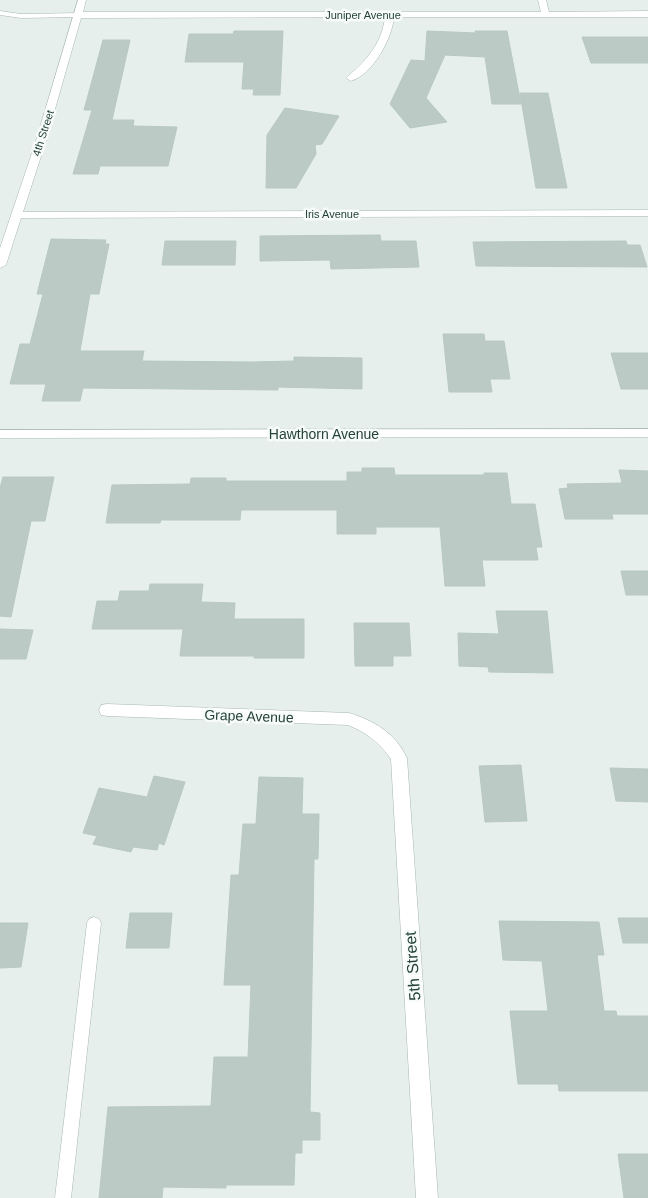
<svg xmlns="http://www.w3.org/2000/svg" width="648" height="1198" font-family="Arial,sans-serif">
	<rect width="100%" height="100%" fill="#e6efeb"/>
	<g fill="#bbcac4" stroke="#b8c9c2">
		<polygon points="234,31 283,31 280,95 253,95 254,89 242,89 244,62 185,62 189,34 233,34"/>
		<polygon points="427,31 476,33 475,31 507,31 521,104 492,104 485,57 445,55 426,98 447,122 410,128 390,104 411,60 425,61"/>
		<polygon points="582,37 648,37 648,63 591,63"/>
		<polygon points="103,40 130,40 112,120 134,120 133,126 177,127 168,166 100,166 98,174 73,174 92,110 84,110"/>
		<polygon points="520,93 548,93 567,188 536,188"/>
		<polygon points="285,108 339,116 322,144 315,145 316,154 296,188 266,188 267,135"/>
		<polygon points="380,235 381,241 416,241 419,267 331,269 330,260 260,261 260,236"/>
		<polygon points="51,239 106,240 105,244 109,244 99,294 90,294 80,351 144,351 142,361 251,362 294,361 294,357 362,358 362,389 278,387 278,390 83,388 80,401 42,401 46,384 10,384 20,344 30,344 43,294 37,294"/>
		<polygon points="165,241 236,241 235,265 162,265"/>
		<polygon points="626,241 627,245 640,245 647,267 476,266 473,242"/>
		<polygon points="443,334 484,334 485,341 504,341 510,379 490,379 492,392 449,392"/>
		<polygon points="611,353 648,353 648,389 621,389"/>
		<polygon points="362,468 394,468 395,475 484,475 484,473 507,473 511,504 535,504 542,547 536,547 538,560 482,560 485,586 445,586 440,527 376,527 376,534 337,534 337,510 241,510 240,520 161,520 160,523 106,523 112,485 190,484 191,478 226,478 226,481 347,481 347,472 362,472"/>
		<polygon points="619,470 648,471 648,514 612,514 613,519 565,519 559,489 568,488 567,484 622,483"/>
		<polygon points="3,477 54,477 45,521 31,521 11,617 0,616 0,488"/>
		<polygon points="621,571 648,571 648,595 626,595"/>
		<polygon points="150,584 203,584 201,602 235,603 234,619 304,619 304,658 254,658 254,656 180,656 183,629 92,629 97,601 118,601 120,591 149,591"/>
		<polygon points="496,611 547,611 553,673 489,672 488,667 459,666 458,633 499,634"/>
		<polygon points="354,623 409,623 411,656 393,656 393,666 355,666"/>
		<polygon points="0,629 33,630 26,659 0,659"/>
		<polygon points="521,765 527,821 485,822 479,766"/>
		<polygon points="610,768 648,769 648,802 616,801"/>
		<polygon points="154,776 185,782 164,845 159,843 157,850 133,847 131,852 93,844 97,836 83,833 99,788 147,797"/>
		<polygon points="259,777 303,778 302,814 319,814 318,859 314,859 310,1112 320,1113 320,1140 302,1140 302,1153 295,1153 294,1185 226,1185 226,1188 163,1187 162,1198 99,1198 108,1107 211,1106 214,1057 248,1057 251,985 224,985 231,875 239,875 243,824 256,824"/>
		<polygon points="130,913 172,913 169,948 126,948"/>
		<polygon points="618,918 648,918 648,943 623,943"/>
		<polygon points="499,921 599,922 604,955 597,955 604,1011 616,1011 617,1016 648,1016 648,1091 559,1091 558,1084 518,1084 510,1011 548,1011 542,961 503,960"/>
		<polygon points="0,923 28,923 21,967 0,968"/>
		<polygon points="618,1154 648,1154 648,1198 624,1198"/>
	</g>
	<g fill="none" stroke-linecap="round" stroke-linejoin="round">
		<defs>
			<g id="lane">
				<polygon points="0,11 21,14 79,13 82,15 79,17 21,18 0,15"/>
				<polygon points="94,917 99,919 101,923 71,1198 55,1198 87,923 89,919"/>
			</g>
			<g id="street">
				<path d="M78,0H86L83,12H541L538,0H546L549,12L648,11V17H394C392,39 373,74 351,81L346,78L348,76C367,60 382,43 385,17L81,18L45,144L23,212L648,210V216L21,218L6,265L0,268V248L35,144Z"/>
				<polygon points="648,429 648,437 0,438 0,430"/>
				<path d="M107,704L349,713C375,721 395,733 407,758L438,1198H416L391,759C379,742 367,733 348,725L107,716L101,715L99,710L101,705Z"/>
			</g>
		</defs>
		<use href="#lane" stroke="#a8b8b2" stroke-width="1"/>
		<use href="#street" stroke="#a8b8b2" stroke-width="1"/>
		<use href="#lane" fill="#fff" fill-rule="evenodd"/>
		<use href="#street" fill="#fff" fill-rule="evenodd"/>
	</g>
	<g text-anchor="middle" stroke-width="5" stroke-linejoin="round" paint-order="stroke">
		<g font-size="11" fill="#24423a" stroke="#f7fbf9">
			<text x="363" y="19">Juniper Avenue</text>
			<text transform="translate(43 133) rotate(-72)" y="4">4th Street</text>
			<text x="332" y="218">Iris Avenue</text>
		</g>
		<g font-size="14" fill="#24423a" stroke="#f7fbf9">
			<text x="324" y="439">Hawthorn Avenue</text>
			<text transform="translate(249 716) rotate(2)" y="5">Grape Avenue</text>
		</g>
		<g font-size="16" fill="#24423a" stroke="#f7fbf9">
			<text transform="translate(412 966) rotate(-94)" y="6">5th Street</text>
		</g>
	</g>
</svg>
